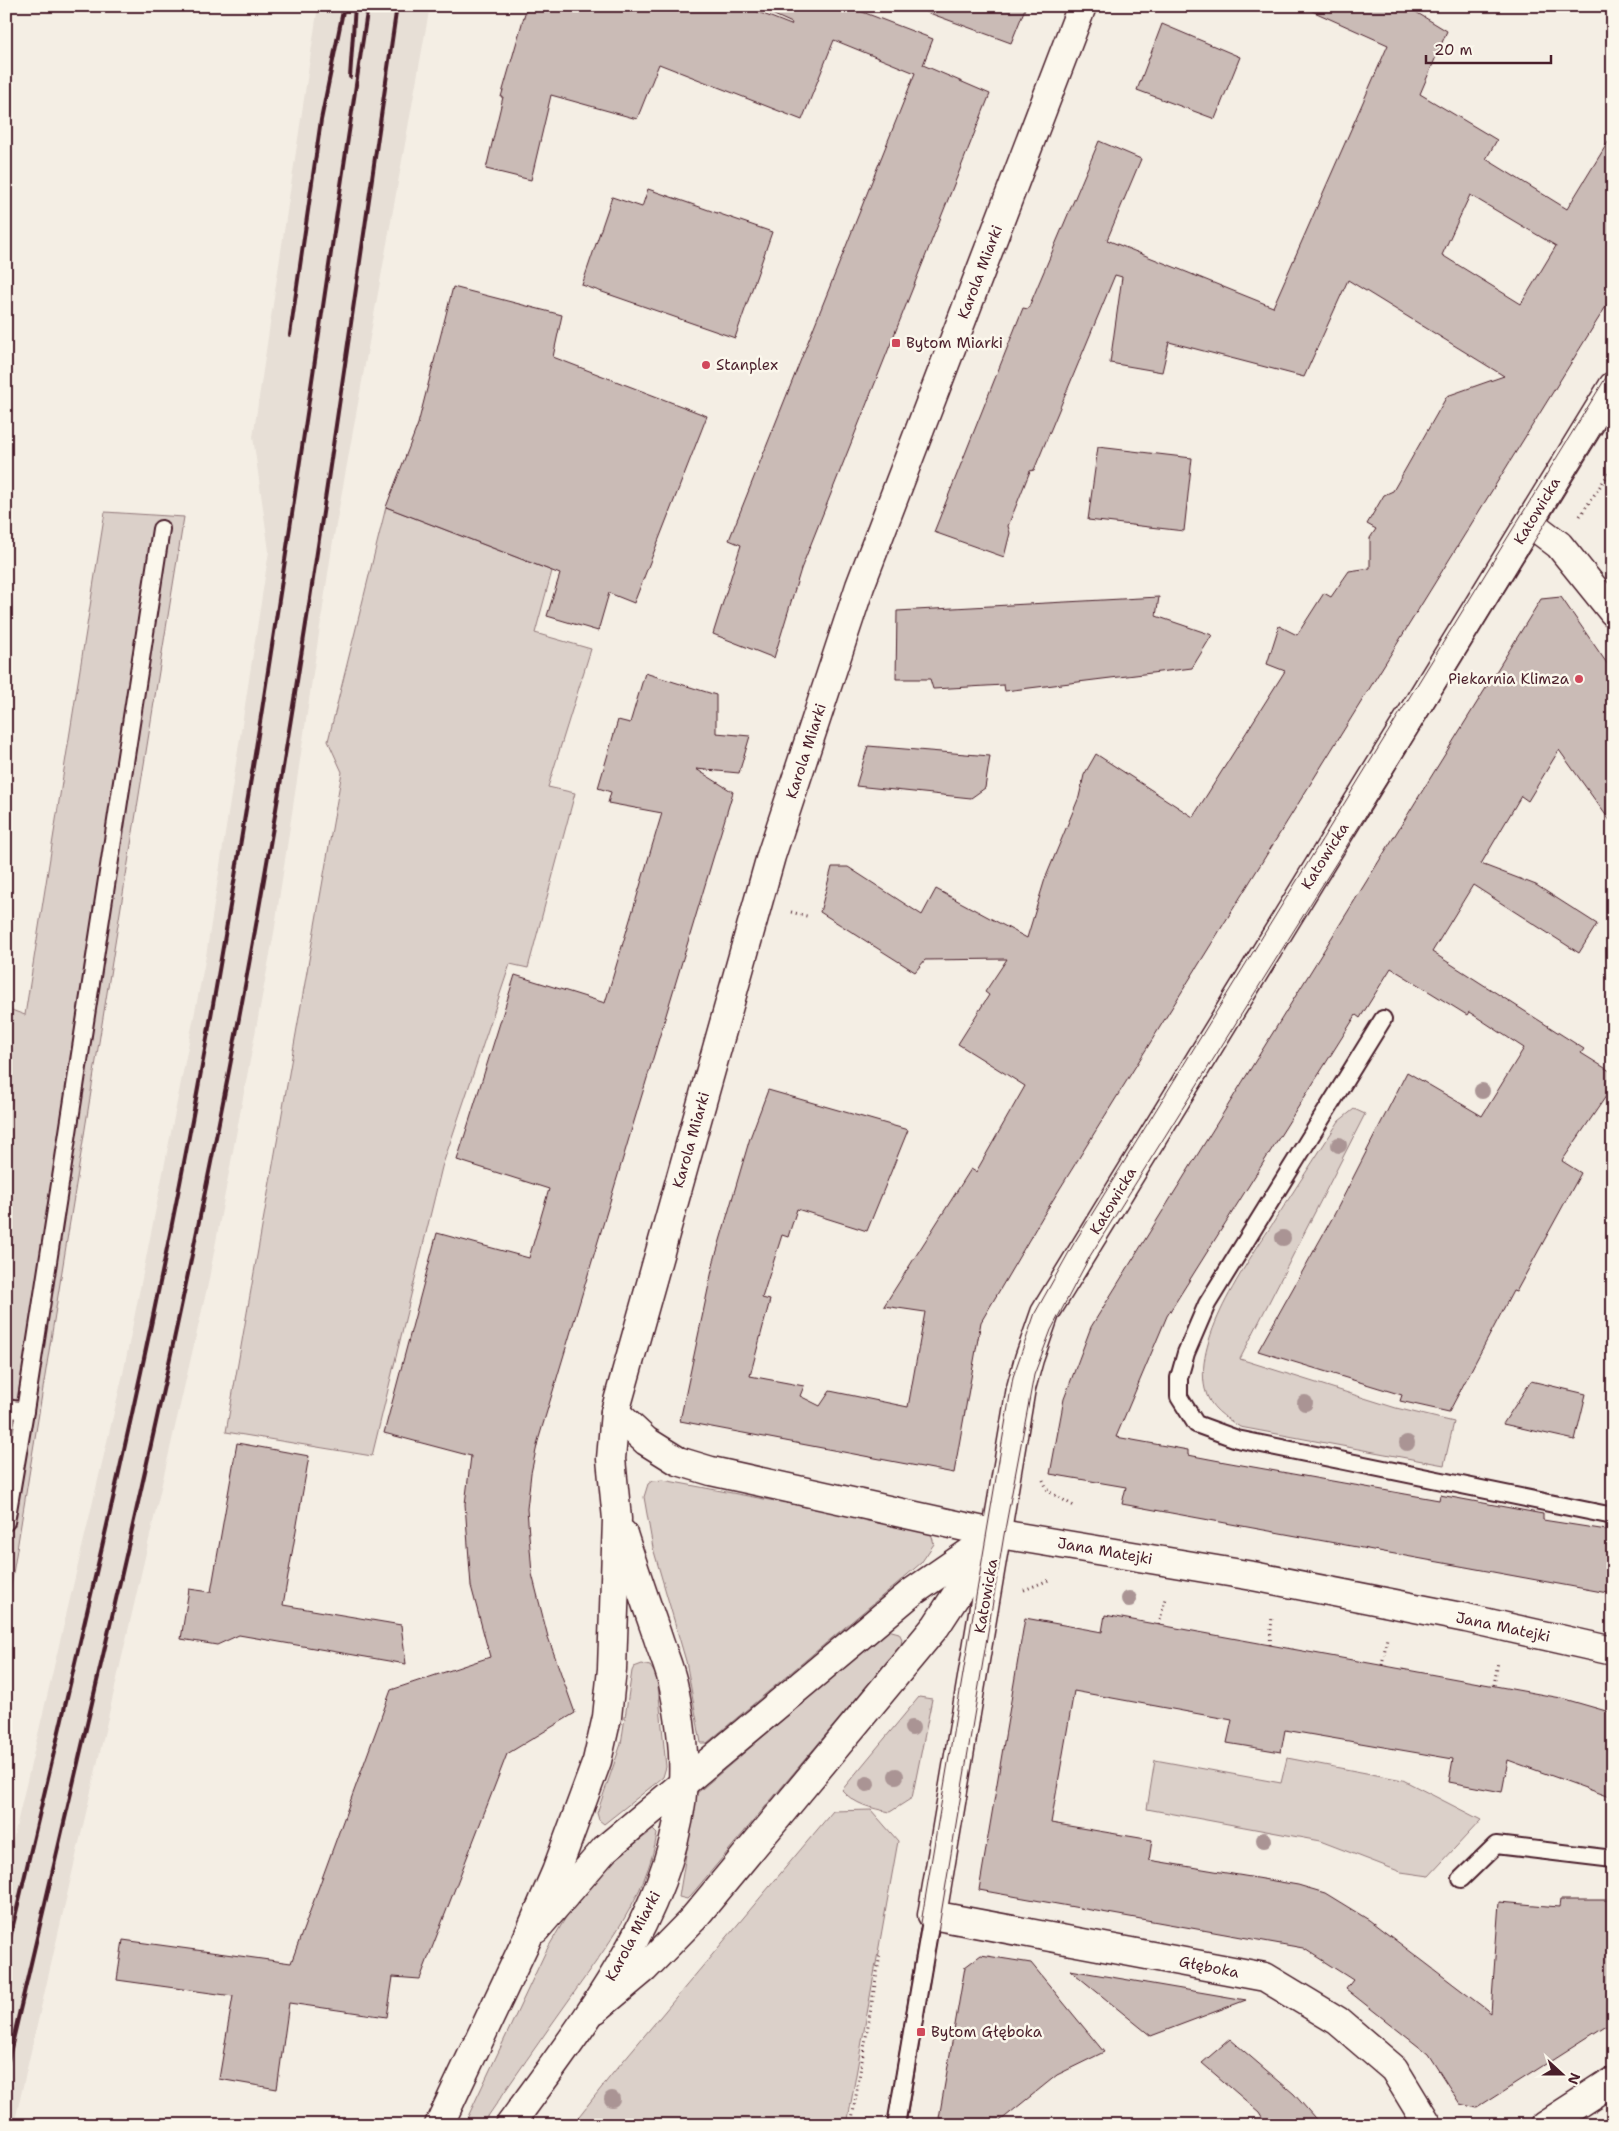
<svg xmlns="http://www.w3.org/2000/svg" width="1619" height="2131" font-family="'Shantell Sans',sans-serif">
	<rect width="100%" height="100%" fill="#f4eee4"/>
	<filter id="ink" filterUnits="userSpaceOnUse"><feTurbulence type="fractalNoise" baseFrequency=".02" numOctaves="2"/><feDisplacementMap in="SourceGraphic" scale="10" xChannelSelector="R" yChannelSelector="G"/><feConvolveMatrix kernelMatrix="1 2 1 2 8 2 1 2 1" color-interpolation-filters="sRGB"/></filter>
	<g filter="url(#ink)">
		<polygon fill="#e7dfd6" points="318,6 430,6 332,547 274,933 208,1284 14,2125 6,2125 6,1870 123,1374 206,956 269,551 253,437"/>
		<g fill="#dbd0c9" stroke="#92787a">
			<polygon points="386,507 552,571 535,633 591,649 548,787 575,793 528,968 510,964 442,1167 372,1456 226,1432 342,772 328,741"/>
			<polygon points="105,512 184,517 6,1617 6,1008 25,1015"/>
			<path d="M1354,1109L1365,1114L1240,1359L1396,1408L1454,1422L1444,1465L1240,1427C1225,1417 1209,1408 1205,1389C1193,1337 1250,1259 1277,1217C1298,1185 1318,1153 1339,1121Z"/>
			<polygon points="663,1480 923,1529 931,1533 934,1544 921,1563 894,1586 707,1743 701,1743 686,1661 653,1548 644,1497 648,1484 652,1481"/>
			<polygon points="888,1630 899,1633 902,1639 901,1645 692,1894 687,1899 679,1897 696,1794"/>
			<polygon points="642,1664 650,1666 657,1676 666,1767 663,1777 656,1783 604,1824 599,1820 597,1813 621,1744 632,1671 634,1667"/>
			<path d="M919,1697L932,1699L912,1798L890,1812C871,1808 855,1805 842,1790Z"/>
			<polygon points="1287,1758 1403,1780 1481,1820 1429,1876 1401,1872 1320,1841 1147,1809 1155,1760 1281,1783"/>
			<polygon points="871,1810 898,1841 847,2125 572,2125 613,2073 833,1811"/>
			<path d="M653,1830L657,1834C647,1896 606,1947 571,1997C541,2039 511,2082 482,2125H464L546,1951L579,1895L603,1868Z"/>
		</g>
		<g fill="#cabbb6" stroke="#4a1f2b" fill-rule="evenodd">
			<polygon points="527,6 743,6 791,25 792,23 754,6 847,6 933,39 923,65 990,94 801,569 774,658 713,634 741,545 729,540 915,73 834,40 802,120 659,64 637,119 551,95 531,180 486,169 503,97 501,97"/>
			<polygon points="922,6 1026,6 1011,43 921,10"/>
			<path d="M1301,6H1406L1447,31L1420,94L1497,140L1486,159L1567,209L1613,134V295L1043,1216L981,1322L954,1473L680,1421L714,1261L750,1138L768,1090L908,1130L867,1231L797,1209L788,1237L782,1235L762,1298L770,1300L750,1376L804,1386L800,1396L820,1406L830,1391L908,1407L925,1312L884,1306L971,1169L976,1172L1025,1086L958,1044L989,995L985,992L1007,959L925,960L915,972L820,912L832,867H848L922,915L936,889L1027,938L1045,879L1079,797L1084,775L1096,754L1193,817L1285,671L1267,664L1279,626L1297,635L1324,593L1331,597L1349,571L1370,568V538L1376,529L1367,524L1384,495L1393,491L1447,396L1504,376L1348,280L1304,377L1169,342L1162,372L1110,363L1122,277L1115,275L1034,470L1030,471L1008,526L1010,533L1004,557L934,532L1023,308L1028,309L1099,141L1141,159L1107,240L1273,307L1388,45ZM1470,195L1556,246L1521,304L1442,255Z"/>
			<polygon points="1162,24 1240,57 1215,119 1137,90"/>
			<polygon points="648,189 772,232 735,338 582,285 612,197 642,207"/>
			<polygon points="453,287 562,315 553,357 707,416 634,603 609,593 598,631 547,616 560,574 386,507 418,424"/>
			<polygon points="1098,447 1192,458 1184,531 1088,520"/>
			<polygon points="1159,597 1156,616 1212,635 1192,668 1005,691 1004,685 933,689 930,679 896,679 897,611"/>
			<polygon points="1561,597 1613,672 1613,825 1559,750 1528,801 1521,796 1481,864 1536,885 1597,924 1579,953 1473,885 1432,952 1584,1049 1581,1053 1613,1073 1613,1086 1562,1161 1581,1173 1516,1292 1513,1291 1449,1412 1400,1401 1402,1395 1258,1351 1334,1215 1407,1072 1482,1116 1524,1048 1469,1012 1467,1015 1391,968 1360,1018 1356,1015 1167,1316 1116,1437 1188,1450 1188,1455 1225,1462 1439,1500 1440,1495 1543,1514 1543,1520 1613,1531 1613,1594 1122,1504 1126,1487 1050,1474 1064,1399 1091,1327 1541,599"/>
			<polygon points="645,673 716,695 716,733 750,736 739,773 696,769 733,792 538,1441 531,1473 527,1509 532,1574 548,1637 575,1713 507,1754 420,1979 393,1977 387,2017 289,2003 277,2089 219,2079 233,1996 117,1980 123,1940 291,1963 391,1690 490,1657 471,1586 465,1504 471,1456 384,1433 437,1233 529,1258 549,1189 457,1160 515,975 605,1003 662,813 608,803 611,792 598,788 618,720 630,723"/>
			<polygon points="868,746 990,756 985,788 971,798 856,786"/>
			<polygon points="1531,1381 1586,1394 1575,1440 1503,1424"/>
			<polygon points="237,1443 309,1456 283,1605 401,1625 406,1664 239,1635 217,1645 181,1639 189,1589 211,1592"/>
			<polygon points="1105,1615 1561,1698 1613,1713 1613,1798 1508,1760 1502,1792 1449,1782 1453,1759 1285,1730 1281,1752 1227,1743 1232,1720 1074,1691 1051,1823 1152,1840 1149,1860 1298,1885 1325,1893 1369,1920 1491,2013 1499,1902 1559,1907 1560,1900 1613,1900 1613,2021 1477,2108 1460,2104 1428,2054 1346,1989 1353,1980 1303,1948 979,1890 1025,1618 1102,1632"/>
			<polygon points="981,1955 1031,1963 1104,2052 1057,2075 995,2125 968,2125 939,2118 965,1967"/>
			<polygon points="1070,1970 1246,2000 1151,2036"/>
			<polygon points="1230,2039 1294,2094 1321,2125 1267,2125 1259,2112 1202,2063"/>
		</g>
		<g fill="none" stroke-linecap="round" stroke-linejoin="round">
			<defs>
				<g id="lane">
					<polyline points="1383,1019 1207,1304 1186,1353 1179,1378 1179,1397 1196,1424 1237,1439 1613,1516"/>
					<polyline points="6,1408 25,1411 6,1522"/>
					<polyline points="25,1411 161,529"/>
					<polyline points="1461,1879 1496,1845 1613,1859"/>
					<polyline points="896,2125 932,1915"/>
				</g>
				<g id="street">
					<polyline points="1530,523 1559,545 1613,612"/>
					<polyline points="615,1412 646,1441 678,1461 711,1471 988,1532 1253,1576 1466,1618 1613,1651"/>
					<polyline points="536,1929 605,1849 911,1593 985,1542"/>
					<polyline points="596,2009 645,1968 693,1919 936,1626 990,1543"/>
					<polyline points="1428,2125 1394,2069 1338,2021 1265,1977 932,1915 1021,1388 1029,1359 1045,1313 1613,386"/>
					<polyline points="1545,2125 1613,2081"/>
				</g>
				<g id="secondary">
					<polyline points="439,2125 527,1939 556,1872 597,1761 607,1717 612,1669 617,1519 611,1459 615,1412 771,856 860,586 1082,6"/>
					<path d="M510,2125C582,2025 676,1910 683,1782C685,1752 680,1718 674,1688C671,1671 663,1654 658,1638C646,1603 634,1569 623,1534"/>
				</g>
			</defs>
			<use href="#lane" stroke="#4a1f2b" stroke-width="20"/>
			<use href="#street" stroke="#4a1f2b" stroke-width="31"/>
			<use href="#secondary" stroke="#4a1f2b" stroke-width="31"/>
			<g stroke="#4a1f2b" stroke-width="3" stroke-dasharray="1 4" stroke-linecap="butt">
				<polyline points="1580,516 1613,467"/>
				<polyline points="791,912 810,917"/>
				<polyline points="1043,1480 1048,1491 1074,1506"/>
				<polyline points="1024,1590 1049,1580"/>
				<polyline points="1159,1625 1165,1599"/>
				<polyline points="1270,1645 1272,1616"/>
				<polyline points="1382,1665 1387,1638"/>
				<polyline points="1494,1685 1498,1662"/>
				<polyline points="851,2125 880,1955"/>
			</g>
			<use href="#lane" stroke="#fbf7ec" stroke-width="16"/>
			<use href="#street" stroke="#fbf7ec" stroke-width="28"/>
			<use href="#secondary" stroke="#fbf7ec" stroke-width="28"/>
			<g stroke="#4a1f2b" stroke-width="1">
				<polyline points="887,2125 1013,1377 1035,1313 1073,1245 1613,366"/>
				<polyline points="906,2125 1004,1535 1034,1375 1051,1330 1090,1256 1405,753 1613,412"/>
			</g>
			<g stroke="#4a1f2b" stroke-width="4">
				<polyline points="350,77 355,6"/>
				<polyline points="290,335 321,120 344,6"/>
				<path d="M6,1955C73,1671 143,1387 196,1099C263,736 312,371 368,6"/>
				<path d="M6,2070C85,1731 168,1392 233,1050C299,704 346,354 397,6"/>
			</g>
		</g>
		<g fill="#aa9494">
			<circle cx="1482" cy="1091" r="8"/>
			<circle cx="1339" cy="1145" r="8"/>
			<circle cx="1283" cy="1238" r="8"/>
			<circle cx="1305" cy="1403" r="8"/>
			<circle cx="1407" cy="1443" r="8"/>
			<circle cx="1129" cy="1599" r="8"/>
			<circle cx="912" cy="1728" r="8"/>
			<circle cx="896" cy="1776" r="8"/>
			<circle cx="867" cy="1784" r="8"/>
			<circle cx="1264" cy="1840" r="8"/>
			<circle cx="612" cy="2099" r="8"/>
		</g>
	</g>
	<g fill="#d1495b" stroke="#fbf7ec" stroke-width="2">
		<rect x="891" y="338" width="10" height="10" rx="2.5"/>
		<circle cx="706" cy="365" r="5"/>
		<circle cx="1579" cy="679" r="5"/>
		<rect x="916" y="2027" width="10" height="10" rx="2.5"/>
	</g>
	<g text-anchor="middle" stroke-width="5" stroke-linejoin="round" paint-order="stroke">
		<g font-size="15" fill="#4a1f2b" stroke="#fbf7ec">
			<text transform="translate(980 272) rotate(-69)" y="5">Karola Miarki</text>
			<text transform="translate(1537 511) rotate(-59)" y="5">Katowicka</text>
			<text transform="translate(806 751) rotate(-72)" y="5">Karola Miarki</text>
			<text transform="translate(1325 856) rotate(-58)" y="5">Katowicka</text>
			<text transform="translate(691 1140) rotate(-74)" y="5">Karola Miarki</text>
			<text transform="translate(1113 1201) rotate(-59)" y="5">Katowicka</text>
			<text transform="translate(1105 1551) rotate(10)" y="5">Jana Matejki</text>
			<text transform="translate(986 1596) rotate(-80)" y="5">Katowicka</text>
			<text transform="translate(1503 1627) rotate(12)" y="5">Jana Matejki</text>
			<text transform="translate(633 1936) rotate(-62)" y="5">Karola Miarki</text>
			<text transform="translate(1209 1967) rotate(11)" y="5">Głęboka</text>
		</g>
		<g font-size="15" fill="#4a1f2b" stroke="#fbf7ec" text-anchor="start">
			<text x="906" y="348">Bytom Miarki</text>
			<text x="716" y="370">Stanplex</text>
			<text x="1569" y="684" text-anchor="end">Piekarnia Klimza</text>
			<text x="931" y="2037">Bytom Głęboka</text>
		</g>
	</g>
	<rect width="1619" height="2131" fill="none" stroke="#fbf7ec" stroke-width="25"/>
	<rect x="12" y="12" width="1594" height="2106" fill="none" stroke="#4a1f2b" stroke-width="2" filter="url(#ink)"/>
	<g transform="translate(1562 2074) rotate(111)" stroke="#fbf7ec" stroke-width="4" paint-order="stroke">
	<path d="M0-4L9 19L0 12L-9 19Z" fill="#4a1f2b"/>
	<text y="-8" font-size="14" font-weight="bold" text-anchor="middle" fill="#4a1f2b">N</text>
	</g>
	<path d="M1426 55v8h125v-8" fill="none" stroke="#4a1f2b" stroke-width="2.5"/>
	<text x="1434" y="55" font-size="15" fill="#4a1f2b" stroke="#fbf7ec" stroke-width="4" paint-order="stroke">20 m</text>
</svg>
